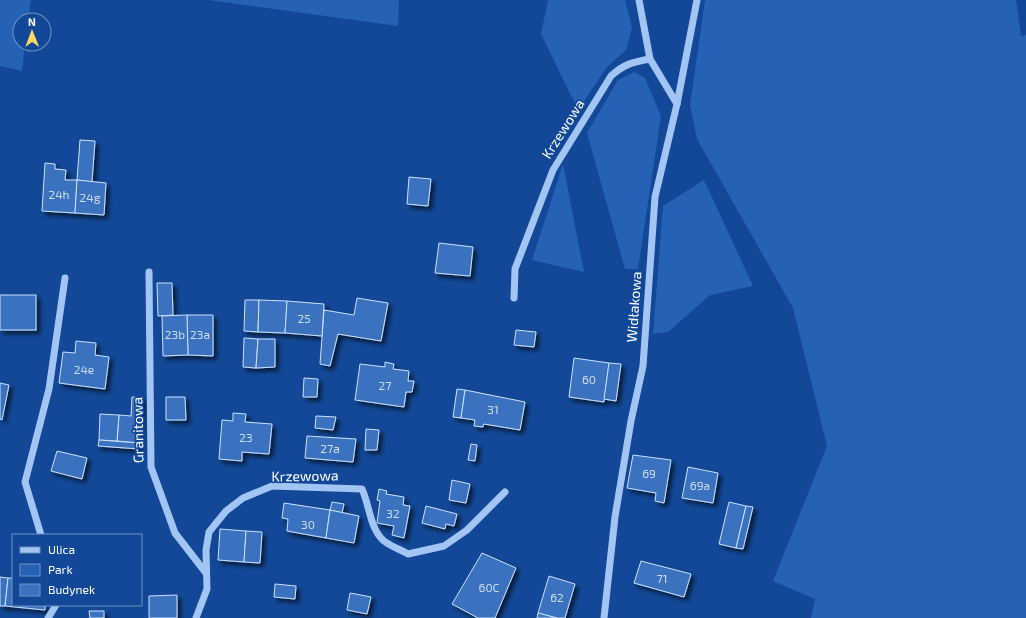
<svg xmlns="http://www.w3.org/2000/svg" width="1026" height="618" font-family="'Exo 2',sans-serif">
	<defs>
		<filter id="shadow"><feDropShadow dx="3.5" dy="3.5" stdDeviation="2" flood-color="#0009"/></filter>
	</defs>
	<rect width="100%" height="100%" fill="#124897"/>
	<g fill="#2562b6">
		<polygon points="0,0 31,0 28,20 20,20 20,44 25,44 22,71 0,66"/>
		<polygon points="208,0 399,0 398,26"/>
		<polygon points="548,0 625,0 632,28 626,50 607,67 578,110 541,34"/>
		<polygon points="705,0 1016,0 1021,36 1026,35 1026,618 811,618 815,599 773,581 827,446 793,308 697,139 690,105"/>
		<polygon points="634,72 645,78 661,116 638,269 625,269 587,133 618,80"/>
		<polygon points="563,164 584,272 532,260"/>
		<polygon points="704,180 753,286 710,295 668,332 653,334 663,206"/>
	</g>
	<g fill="#3b72bf" stroke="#cbe0fd" filter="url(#shadow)">
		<polygon points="80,140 95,141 92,182 77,180"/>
		<polygon points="45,163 55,164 55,169 66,170 65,180 77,180 75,213 42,211"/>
		<polygon points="409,177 431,179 428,206 407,204"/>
		<polygon points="77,180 106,183 104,215 75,213"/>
		<polygon points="439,243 473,247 470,276 435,273"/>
		<polygon points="157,283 172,283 173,315 158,316"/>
		<rect x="0" y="295" width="36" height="35"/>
		<polygon points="357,298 388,303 381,341 338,334 330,366 320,364 324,310 354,315"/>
		<polygon points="245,300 259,300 258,332 244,331"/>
		<polygon points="259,300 287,301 285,333 258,332"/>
		<polygon points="287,301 324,304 322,336 285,333"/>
		<polygon points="187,315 213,315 213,356 188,355"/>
		<polygon points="187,315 188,355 163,356 162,316"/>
		<polygon points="516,330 536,332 534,347 514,345"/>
		<polygon points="244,338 258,339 256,368 243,367"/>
		<polygon points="258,339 275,339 275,367 256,368"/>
		<polygon points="76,341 96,343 95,355 109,357 105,389 59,383 63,352 75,353"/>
		<polygon points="574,358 609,363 604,402 569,397"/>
		<polygon points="385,362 394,364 393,369 409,371 408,381 414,381 412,392 406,392 404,407 355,400 360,364 385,367"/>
		<polygon points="609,363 621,364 616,401 604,399"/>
		<polygon points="304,378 318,379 317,397 303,397"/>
		<polygon points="0,383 9,385 2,420 0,419"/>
		<polygon points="457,389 465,390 461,418 453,417"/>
		<polygon points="465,390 525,402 520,430 484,424 483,427 474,426 475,420 461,418"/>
		<polygon points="132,397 142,398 139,443 117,441 119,415 131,416"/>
		<polygon points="166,397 185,397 186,420 166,420"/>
		<polygon points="233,413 246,414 245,422 272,424 269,454 242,452 242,461 219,459 222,420 233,421"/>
		<polygon points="100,414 119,415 117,441 99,440"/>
		<polygon points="316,416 336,417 333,430 315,428"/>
		<polygon points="366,429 379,430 377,450 365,450"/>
		<polygon points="307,436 356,439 353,462 305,458"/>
		<polygon points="99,440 139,443 139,449 98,446"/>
		<polygon points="471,444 477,445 475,461 468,460"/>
		<polygon points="57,451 87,458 82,479 51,471"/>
		<polygon points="633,455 671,460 664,503 655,501 656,493 627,488"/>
		<polygon points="688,467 718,473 713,503 682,498"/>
		<polygon points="452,480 470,484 466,503 449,500"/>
		<polygon points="379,489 387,491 386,494 404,497 403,505 410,506 404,538 392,535 394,526 377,523 380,501 377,500"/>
		<polygon points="332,502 344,504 342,513 330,510"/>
		<polygon points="729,502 746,506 736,548 719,544"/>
		<polygon points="284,503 330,510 326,538 287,531 288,519 282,518"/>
		<polygon points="426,506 457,514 454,526 446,524 445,529 422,523"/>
		<polygon points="746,506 753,507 743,549 736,548"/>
		<polygon points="330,510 359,516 354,543 326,538"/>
		<polygon points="220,529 246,531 244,562 218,560"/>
		<polygon points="246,531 262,532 260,563 244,562"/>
		<polygon points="482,553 516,568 495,618 478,618 452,604"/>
		<polygon points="641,561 691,574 684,597 634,583"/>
		<polygon points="549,576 575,584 565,618 557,618 538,613"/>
		<polygon points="0,577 8,578 5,606 0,606"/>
		<polygon points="8,578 13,578 13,605 45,605 45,610 5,606"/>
		<polygon points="275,584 296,586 295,599 274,597"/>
		<polygon points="350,593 371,597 367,614 347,610"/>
		<polygon points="177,595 177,618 149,618 149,596"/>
		<polygon points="89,611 104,611 104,618 90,618"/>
		<polygon points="538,613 557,618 537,618"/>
	</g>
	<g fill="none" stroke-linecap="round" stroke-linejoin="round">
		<g stroke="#a3c5f3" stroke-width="7">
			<polyline points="639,0 650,59 677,104"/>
			<polyline points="149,272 151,467 175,533 206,573"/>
			<path d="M514,298L515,269L553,170L611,76C624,64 633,62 650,59"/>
			<polyline points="41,535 25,482 49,389 65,278"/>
			<polyline points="48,618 56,605"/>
			<path d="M196,618L207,589L206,550L209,532L226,511L243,498L272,486L362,489C369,504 370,526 381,538C386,545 400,549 408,554L444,546L467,530L505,492"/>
			<polyline points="604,618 615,517 631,421 643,366 655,197 677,104 697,0"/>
		</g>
	</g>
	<g text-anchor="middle" stroke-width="3.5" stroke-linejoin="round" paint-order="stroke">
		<g font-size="12" fill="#cedcef">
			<text x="59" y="199">24h</text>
			<text x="90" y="202">24g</text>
			<text x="304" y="323">25</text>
			<text x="175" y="339">23b</text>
			<text x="200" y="339">23a</text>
			<text x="84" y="374">24e</text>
			<text x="589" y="384">60</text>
			<text x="385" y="390">27</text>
			<text x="493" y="414">31</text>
			<text x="246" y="442">23</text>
			<text x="330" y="453">27a</text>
			<text x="649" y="478">69</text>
			<text x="700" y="490">69a</text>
			<text x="393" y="518">32</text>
			<text x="308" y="529">30</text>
			<text x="662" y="583">71</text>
			<text x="489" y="592">60C</text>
			<text x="557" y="602">62</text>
		</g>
		<g font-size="14" fill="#fff" stroke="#124897">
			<text transform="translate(563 129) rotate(-58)" y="5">Krzewowa</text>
			<text transform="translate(634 307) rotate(-86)" y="5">Widłakowa</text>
			<text transform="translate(138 430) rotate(-91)" y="5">Granitowa</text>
			<text transform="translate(305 476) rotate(-1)" y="5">Krzewowa</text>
		</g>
	</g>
	<rect x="12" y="534" width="130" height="72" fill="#124897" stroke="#7191c1"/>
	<rect x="20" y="547" width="20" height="6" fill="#a3c5f3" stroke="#7191c1"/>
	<text x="48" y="554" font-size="12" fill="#ffffff">Ulica</text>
	<rect x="20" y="564" width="20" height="12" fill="#2562b6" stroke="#7191c1"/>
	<text x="48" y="574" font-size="12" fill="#ffffff">Park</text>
	<rect x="20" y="584" width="20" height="12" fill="#3b72bf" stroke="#7191c1"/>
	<text x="48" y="594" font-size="12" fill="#ffffff">Budynek</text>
	<g transform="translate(32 32) rotate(359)"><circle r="19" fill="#124897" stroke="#7191c1"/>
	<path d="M0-3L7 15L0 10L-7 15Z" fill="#ffd765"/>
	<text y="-6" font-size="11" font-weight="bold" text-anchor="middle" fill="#ffffff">N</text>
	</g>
</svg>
